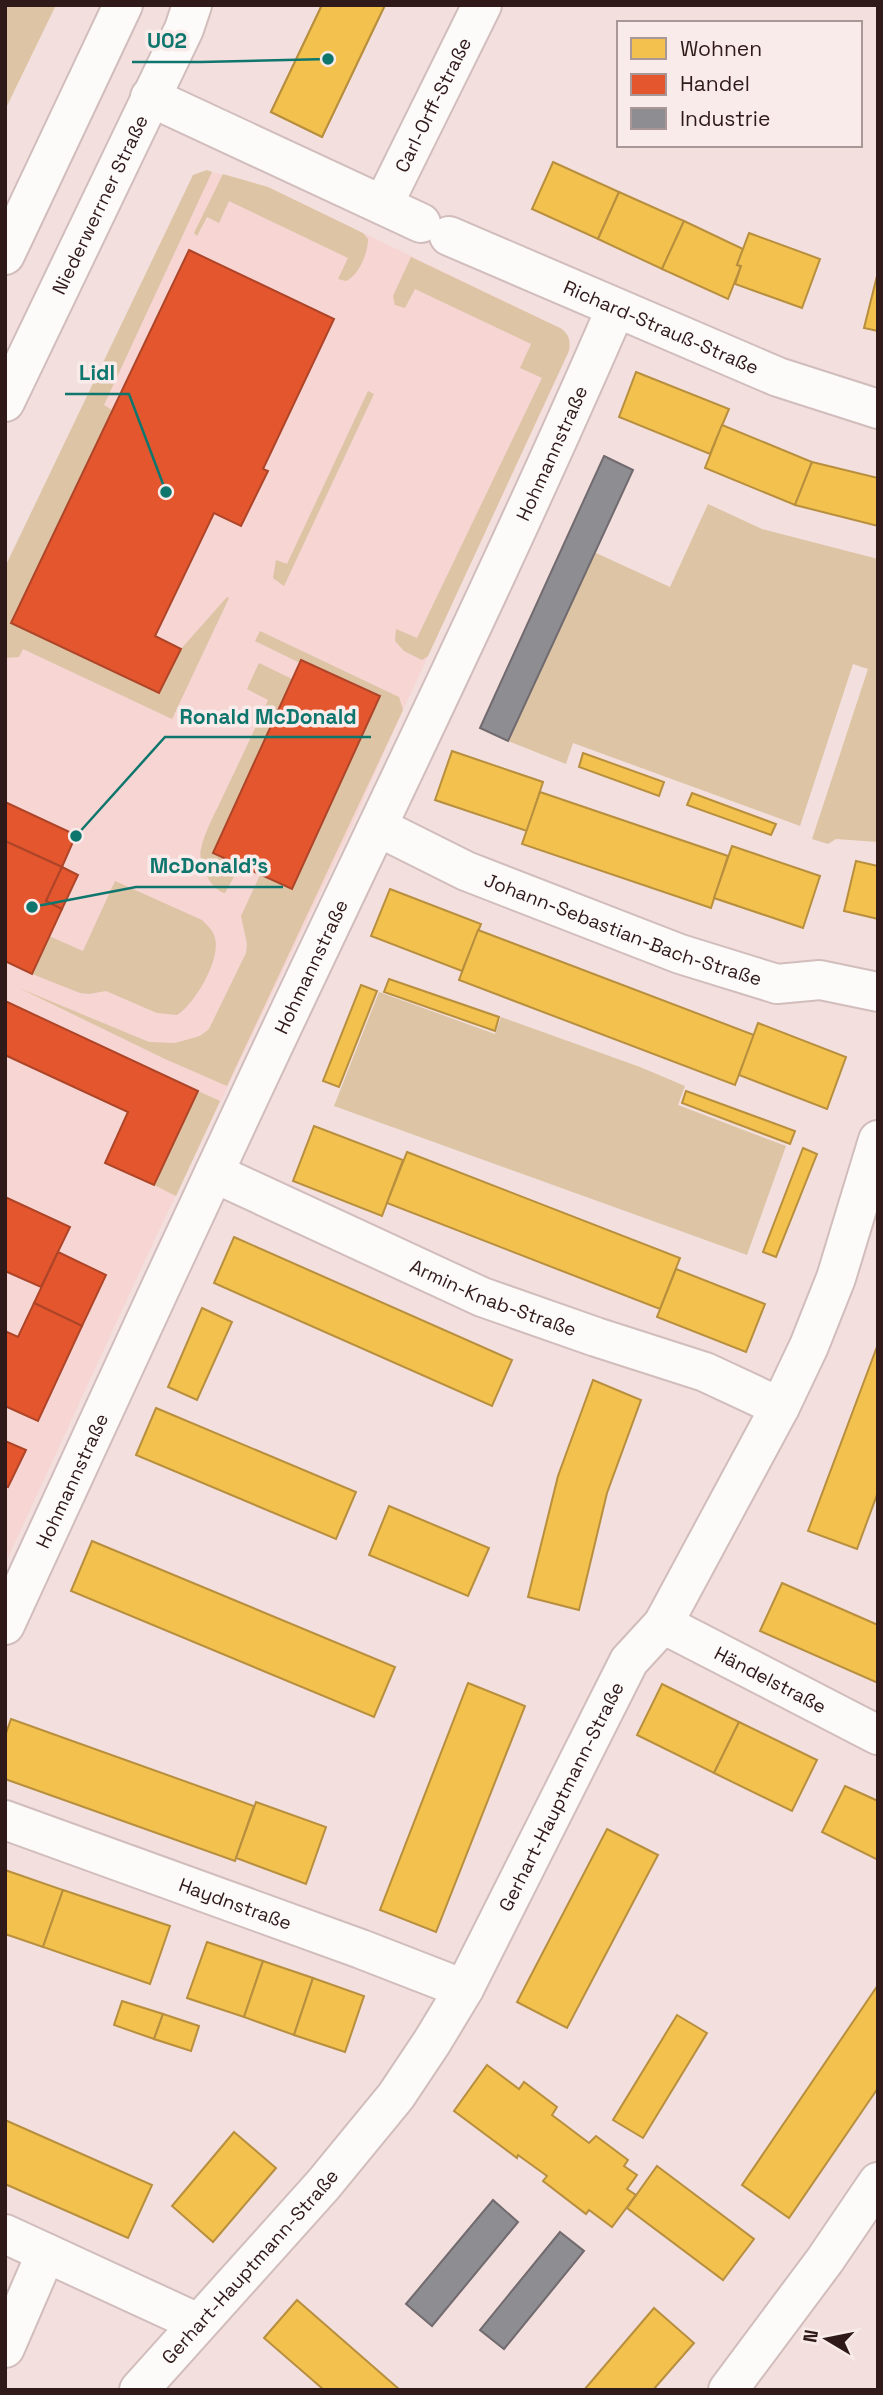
<svg xmlns="http://www.w3.org/2000/svg" width="883" height="2395" font-family="'Space Grotesk',sans-serif">
	<rect width="100%" height="100%" fill="#f3dfdd"/>
	<polygon fill="#f6d5d3" points="212,172 268,187 562,329 569,337 570,349 403,710 346,839 152,1245 5,1564 5,585"/>
	<g fill="#dcc4a5">
		<polygon points="5,5 56,5 5,110"/>
		<polygon points="207,170 212,172 104,405 112,410 11,623 159,693 181,649 227,597 229,598 172,719 23,649 19,657 5,658 5,567 193,175"/>
		<path d="M223,174L268,187L363,233L368,239C368,253 359,275 346,281L338,279L348,258L229,201L219,223L207,217L197,236L194,233Z"/>
		<path d="M411,257L562,329C570,336 571,343 568,353L428,656L422,660L404,651L395,641L396,629L417,638L542,378L520,368L531,344L415,289L405,308L395,305L393,296Z"/>
		<polygon points="368,391 374,394 284,586 273,578 276,560 287,564"/>
		<polygon points="708,504 762,529 878,559 878,842 836,839 828,844 812,839 868,669 853,664 800,826 573,743 566,764 508,741 594,552 670,587"/>
		<polygon points="260,631 399,697 403,710 227,1086 165,1059 19,988 149,1042 175,1043 200,1036 209,1029 246,953 247,944 241,916 260,875 292,889 300,663 255,641"/>
		<path d="M259,663L292,679L213,853L240,866L225,893C212,891 197,863 201,849C205,830 216,812 224,794C239,763 254,731 268,700L247,689Z"/>
		<path d="M115,881L202,920C207,925 213,930 215,938C221,959 195,1004 177,1015L157,1013L106,991L89,994L80,993L32,974L49,936L83,951Z"/>
		<polygon points="379,992 495,1034 501,1017 640,1067 685,1086 678,1105 786,1146 747,1255 334,1106"/>
		<polygon points="198,1091 220,1101 176,1196 154,1185"/>
	</g>
	<g fill="#f2c14e" stroke="#b88f3e" stroke-width="2">
		<polygon points="322,5 385,5 322,137 271,112"/>
		<polygon points="322,5 385,5 322,137 271,112"/>
		<polygon points="553,162 619,192 598,239 532,209"/>
		<polygon points="619,192 684,221 662,269 598,239"/>
		<polygon points="684,221 743,249 737,265 741,266 728,299 662,269"/>
		<polygon points="749,233 820,259 802,308 735,284 741,266 737,265"/>
		<polygon points="877,276 878,276 878,331 864,328"/>
		<polygon points="636,372 729,409 710,454 619,417"/>
		<polygon points="722,425 812,462 795,505 705,468"/>
		<polygon points="812,462 878,478 878,526 795,505"/>
		<polygon points="452,751 543,782 527,831 435,800"/>
		<polygon points="583,753 664,782 659,796 579,767"/>
		<polygon points="540,792 728,856 711,908 522,844"/>
		<polygon points="692,793 776,824 771,835 687,805"/>
		<polygon points="732,846 820,876 803,928 714,898"/>
		<polygon points="856,861 878,866 878,919 844,911"/>
		<polygon points="390,889 481,924 462,971 371,936"/>
		<polygon points="478,930 754,1035 735,1085 459,980"/>
		<polygon points="389,979 499,1017 495,1031 384,992"/>
		<polygon points="361,985 377,991 339,1087 323,1081"/>
		<polygon points="758,1023 846,1057 827,1109 739,1075"/>
		<polygon points="686,1091 795,1131 790,1144 682,1103"/>
		<polygon points="314,1126 403,1160 382,1216 293,1181"/>
		<polygon points="803,1148 817,1154 776,1257 763,1252"/>
		<polygon points="407,1152 680,1258 660,1309 387,1203"/>
		<polygon points="234,1237 512,1360 492,1406 214,1283"/>
		<polygon points="676,1269 765,1304 746,1352 657,1317"/>
		<polygon points="202,1308 232,1322 197,1400 168,1387"/>
		<polygon points="878,1344 878,1492 857,1549 808,1531"/>
		<polygon points="593,1380 641,1400 607,1493 579,1610 528,1597 558,1476"/>
		<polygon points="156,1408 356,1492 336,1539 136,1455"/>
		<polygon points="389,1506 489,1548 468,1596 369,1555"/>
		<polygon points="92,1541 395,1667 374,1717 71,1591"/>
		<polygon points="782,1583 878,1625 878,1683 760,1631"/>
		<polygon points="468,1683 525,1706 436,1932 380,1910"/>
		<polygon points="662,1684 739,1722 714,1773 637,1735"/>
		<polygon points="11,1719 254,1806 235,1861 5,1779 5,1736"/>
		<polygon points="739,1722 817,1760 792,1811 714,1773"/>
		<polygon points="845,1786 878,1801 878,1860 822,1832"/>
		<polygon points="256,1802 326,1827 306,1884 236,1858"/>
		<polygon points="607,1829 658,1855 567,2028 517,2002"/>
		<polygon points="5,1870 63,1890 43,1947 5,1934"/>
		<polygon points="63,1890 170,1926 150,1984 43,1947"/>
		<polygon points="207,1942 263,1961 244,2017 187,1998"/>
		<polygon points="263,1961 313,1978 294,2035 244,2017"/>
		<polygon points="313,1978 364,1996 345,2052 294,2035"/>
		<polygon points="878,1985 878,2088 789,2218 742,2185"/>
		<polygon points="122,2001 163,2014 154,2039 114,2025"/>
		<polygon points="163,2014 199,2026 191,2051 154,2039"/>
		<polygon points="677,2015 707,2033 643,2138 613,2120"/>
		<polygon points="487,2065 519,2089 524,2082 557,2107 552,2115 589,2143 596,2136 628,2160 624,2166 637,2175 627,2189 636,2195 612,2227 589,2210 586,2214 543,2181 547,2176 518,2155 517,2158 454,2111"/>
		<polygon points="5,2120 152,2185 128,2238 5,2184"/>
		<polygon points="234,2132 276,2168 213,2242 172,2206"/>
		<polygon points="657,2166 754,2239 723,2280 627,2208"/>
		<polygon points="297,2300 400,2390 324,2390 264,2338"/>
		<polygon points="654,2308 694,2343 653,2390 584,2390"/>
	</g>
	<g fill="#e4572e" stroke="#ae4528" stroke-width="2">
		<polygon points="189,250 334,319 263,469 268,471 241,526 214,513 155,636 181,649 159,693 11,623"/>
		<polygon points="301,660 380,696 292,889 213,853"/>
		<polygon points="5,802 76,835 62,867 5,841"/>
		<polygon points="5,841 62,867 46,901 62,909 32,974 5,961"/>
		<polygon points="62,867 78,875 62,909 46,901"/>
		<polygon points="5,1001 198,1091 154,1185 105,1163 128,1112 5,1055"/>
		<polygon points="5,1197 70,1227 41,1287 5,1271"/>
		<polygon points="58,1252 106,1275 82,1326 34,1303"/>
		<polygon points="34,1303 82,1326 38,1421 5,1406 5,1331 18,1337"/>
		<polygon points="5,1441 26,1450 8,1487 5,1486"/>
	</g>
	<g fill="#8d8d92" stroke="#716a6e" stroke-width="2">
		<polygon points="604,456 633,470 508,741 480,728"/>
		<polygon points="493,2200 518,2222 432,2326 406,2304"/>
		<polygon points="560,2232 584,2251 504,2349 480,2330"/>
	</g>
	<g fill="none" stroke-linecap="round" stroke-linejoin="round">
		<defs>
			<g id="street">
				<polyline points="150,97 421,223"/>
				<path id="s1" d="M383,205L482,5"/>
				<path id="s2" d="M449,236L778,377L878,409"/>
				<path id="s3" d="M378,827L466,871L680,954L777,984L820,980L878,992"/>
				<path id="s4" d="M214,1173L482,1297L596,1337L705,1372L780,1407"/>
				<path id="s5" d="M663,1624L878,1735"/>
				<path id="s6" d="M5,1625C88,1447 169,1267 253,1089C375,829 502,571 616,308"/>
				<path id="s7" d="M5,1820L361,1949L464,1989"/>
				<polyline points="5,2234 198,2323"/>
				<polyline points="5,2348 46,2253"/>
				<path id="s8" d="M139,2390L323,2185L396,2096L432,2042L464,1989L629,1661L663,1624L780,1407L809,1346L836,1278L878,1140"/>
				<polyline points="728,2390 825,2260 878,2182"/>
			</g>
			<g id="primary">
				<polyline points="5,255 123,5"/>
				<path id="s9" d="M5,402L184,29L192,5"/>
			</g>
		</defs>
		<use href="#street" stroke="#d1bdbb" stroke-width="42"/>
		<use href="#primary" stroke="#d1bdbb" stroke-width="42"/>
		<use href="#street" stroke="#fdfafa" stroke-width="38"/>
		<use href="#primary" stroke="#fdfafa" stroke-width="38"/>
	</g>
	<g text-anchor="middle" stroke-width="7" stroke-linejoin="round" paint-order="stroke">
		<g font-size="19" fill="#2f1a19" stroke="#f8ebea">
			<text dy="7" stroke="none"><textPath href="#s1" startOffset="112">Carl-Orff-Straße</textPath></text>
			<text dy="7" stroke="none"><textPath href="#s9" startOffset="219">Niederwerrner Straße</textPath></text>
			<text dy="7" stroke="none"><textPath href="#s2" startOffset="231">Richard-Strauß-Straße</textPath></text>
			<text dy="7" stroke="none"><textPath href="#s6" startOffset="1293">Hohmannstraße</textPath></text>
			<text dy="7" stroke="none"><textPath href="#s3" startOffset="266">Johann-Sebastian-Bach-Straße</textPath></text>
			<text dy="7" stroke="none"><textPath href="#s6" startOffset="726">Hohmannstraße</textPath></text>
			<text dy="7" stroke="none"><textPath href="#s4" startOffset="306">Armin-Knab-Straße</textPath></text>
			<text dy="7" stroke="none"><textPath href="#s6" startOffset="159">Hohmannstraße</textPath></text>
			<text dy="7" stroke="none"><textPath href="#s5" startOffset="121">Händelstraße</textPath></text>
			<text dy="7" stroke="none"><textPath href="#s8" startOffset="733">Gerhart-Hauptmann-Straße</textPath></text>
			<text dy="7" stroke="none"><textPath href="#s7" startOffset="245">Haydnstraße</textPath></text>
			<text dy="7" stroke="none"><textPath href="#s8" startOffset="166">Gerhart-Hauptmann-Straße</textPath></text>
		</g>
	</g>
	<path fill="none" stroke="#0f766e" stroke-width="2.5" d="M328 59L201 62H132M166 492L129 394H65M76 836L165 737H371M32 907L136 887H283"/>
	<g fill="#0f766e" stroke="#f8ebea" stroke-width="2.5">
		<circle cx="328" cy="59" r="7"/>
		<circle cx="166" cy="492" r="7"/>
		<circle cx="76" cy="836" r="7"/>
		<circle cx="32" cy="907" r="7"/>
	</g>
	<g font-size="21" text-anchor="middle" font-weight="bold" fill="#0f766e" stroke="#f8ebea" stroke-width="7" stroke-linejoin="round" paint-order="stroke">
		<text x="167" y="48">U02</text>
		<text x="97" y="380">Lidl</text>
		<text x="268" y="724">Ronald McDonald</text>
		<text x="209" y="873">McDonald's</text>
	</g>
	<rect width="883" height="2395" fill="none" stroke="#2f1a19" stroke-width="14"/>
	<rect x="617" y="21" width="245" height="126" fill="#f8ebea" stroke="#a89796" stroke-width="2"/>
	<rect x="631" y="38" width="35" height="21" fill="#f2c14e" stroke="#a89796" stroke-width="2"/>
	<text x="680" y="56" font-size="21" fill="#2f1a19">Wohnen</text>
	<rect x="631" y="74" width="35" height="21" fill="#e4572e" stroke="#a89796" stroke-width="2"/>
	<text x="680" y="91" font-size="21" fill="#2f1a19">Handel</text>
	<rect x="631" y="108" width="35" height="21" fill="#8d8d92" stroke="#a89796" stroke-width="2"/>
	<text x="680" y="126" font-size="21" fill="#2f1a19">Industrie</text>
	<g transform="translate(827 2339) rotate(280)" stroke="#f8ebea" stroke-width="5" paint-order="stroke">
	<path d="M0-5L12 26L0 18L-12 26Z" fill="#2f1a19"/>
	<text y="-10" font-size="19" font-weight="bold" text-anchor="middle" fill="#2f1a19">N</text>
	</g>
</svg>
